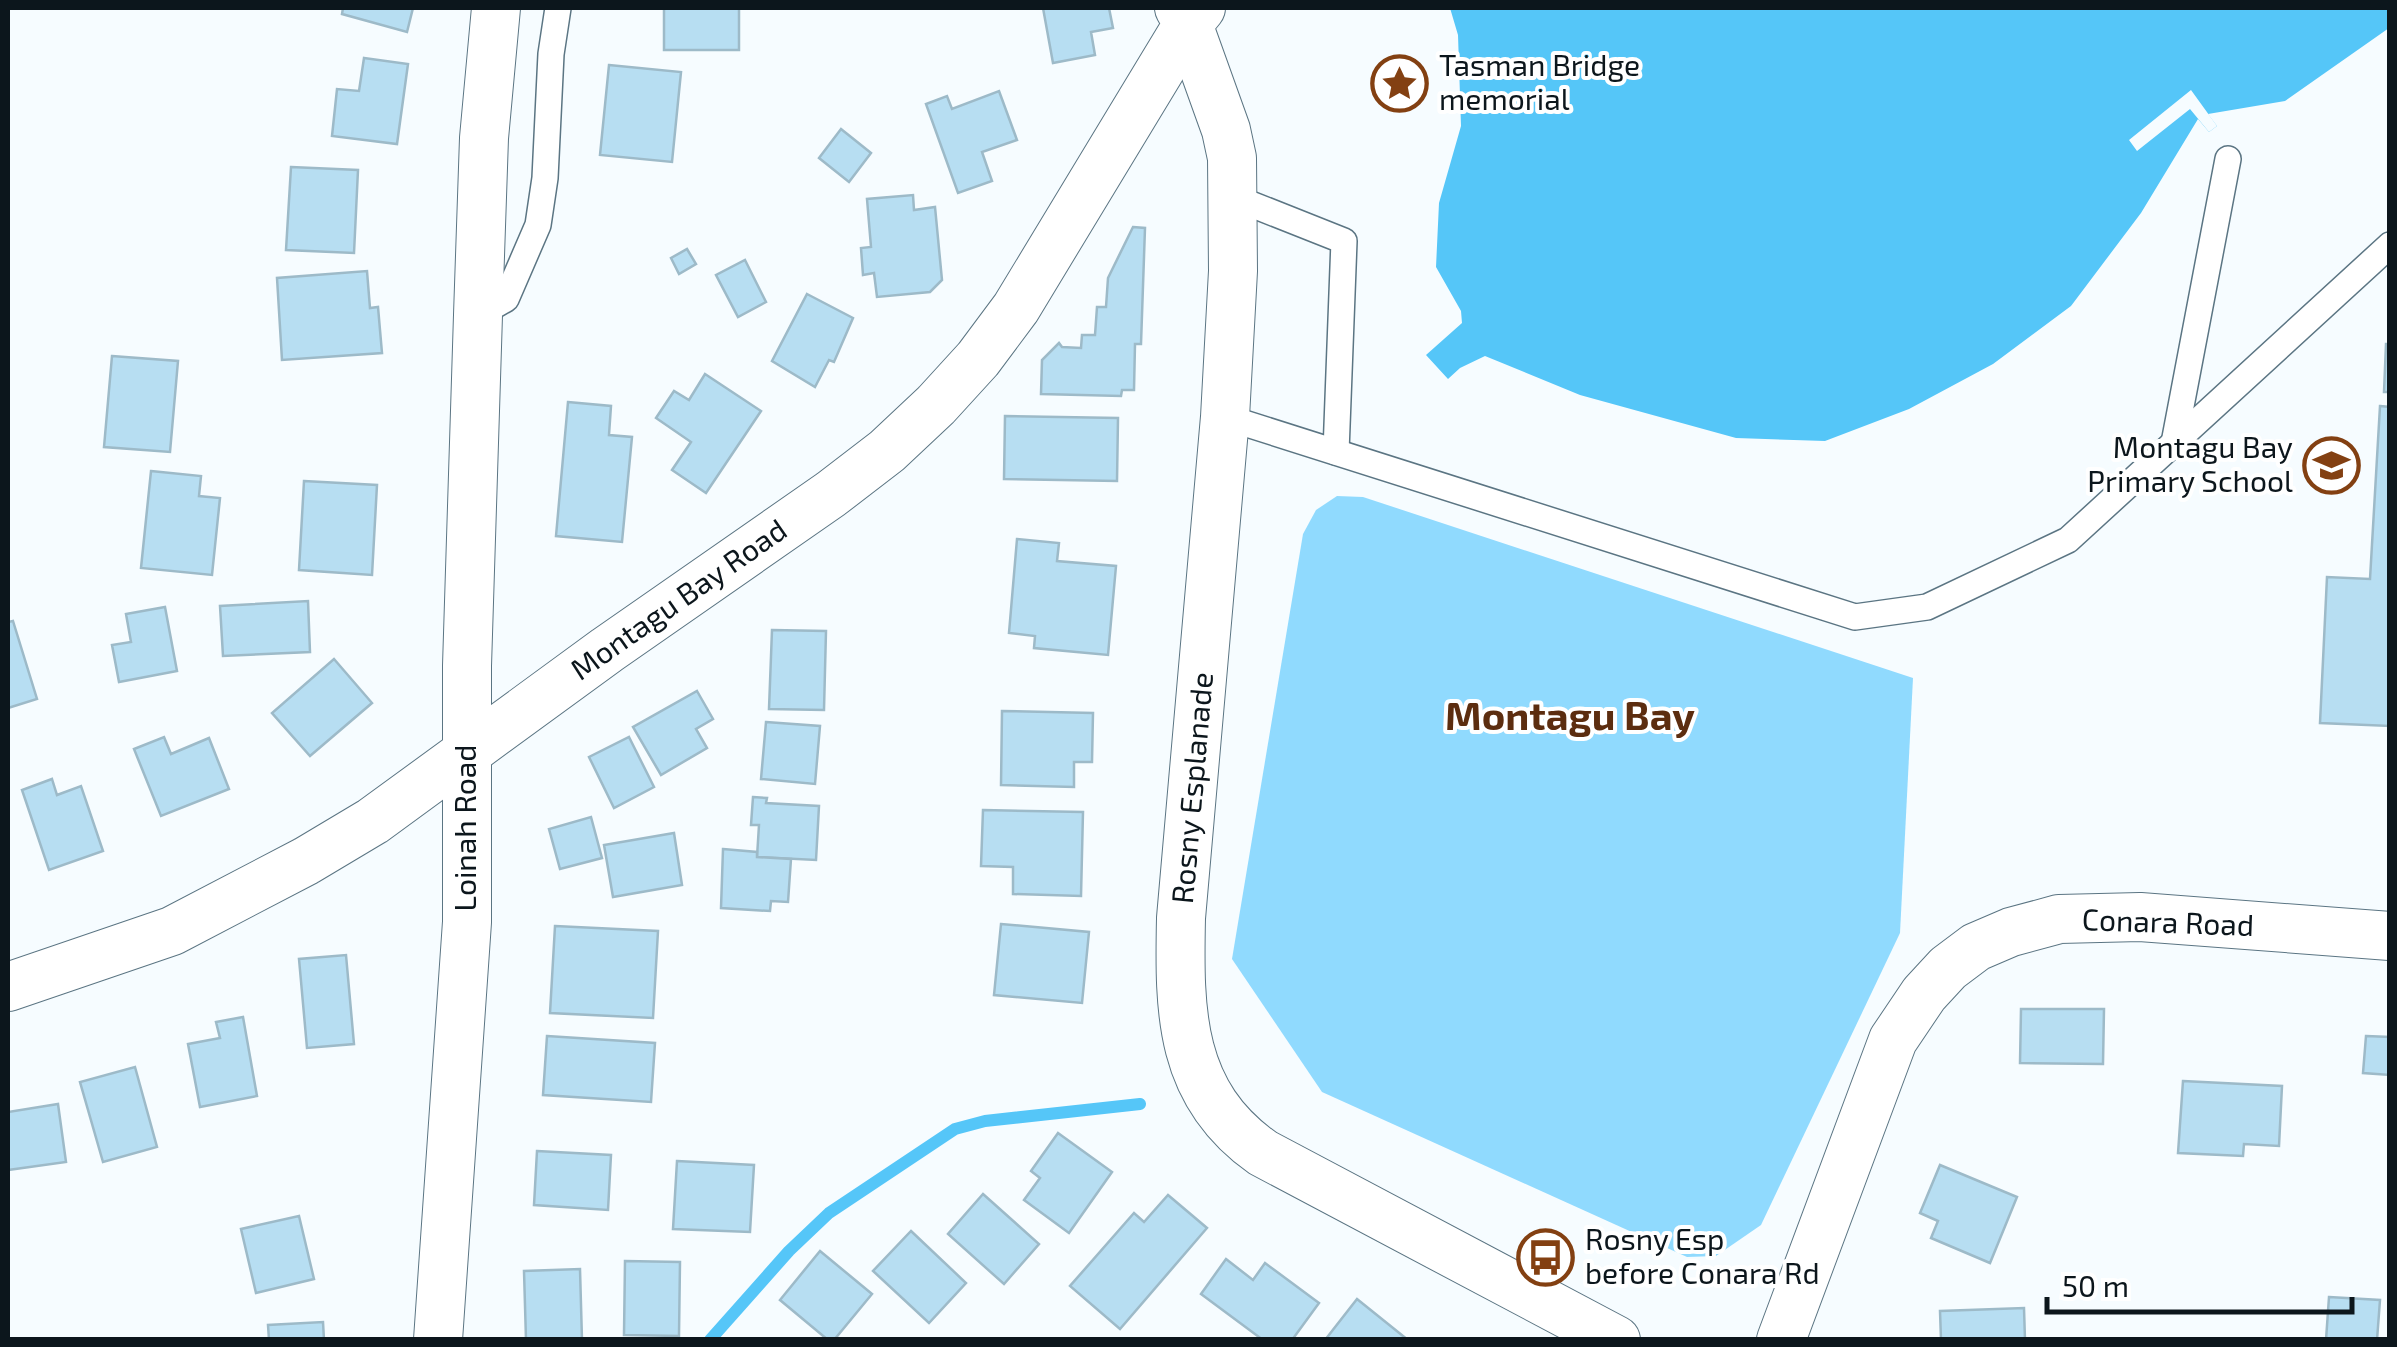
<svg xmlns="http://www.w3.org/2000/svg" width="2397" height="1347" font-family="'Exo 2',sans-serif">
	<rect width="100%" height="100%" fill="#f6fcff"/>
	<polygon fill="#90dafe" points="1337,496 1363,497 1913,678 1900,933 1761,1225 1716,1256 1687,1257 1322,1092 1232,959 1303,534 1316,510"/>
	<polygon fill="#55c6f8" points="1450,8 2389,8 2389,28 2285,101 2208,114 2217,126 2209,132 2198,119 2141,213 2071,306 1993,364 1909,409 1825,441 1736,438 1580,395 1485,356 1460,368 1448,379 1426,355 1462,323 1461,311 1436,267 1439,203 1461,126 1458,35"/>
	<polygon fill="#f6fcff" points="2191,90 2217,126 2209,132 2190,109 2137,151 2129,140"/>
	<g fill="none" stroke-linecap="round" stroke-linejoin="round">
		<polyline stroke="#55c6f8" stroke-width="12" points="710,1340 789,1251 829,1213 955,1129 985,1121 1140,1104"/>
	</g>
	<g fill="#b7def2" stroke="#9dbac8" stroke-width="2.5">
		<polygon points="343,8 413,8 407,32 342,14"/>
		<rect x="664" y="8" width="75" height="42"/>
		<polygon points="1043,8 1109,8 1113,28 1091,32 1095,55 1053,63"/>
		<polygon points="364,58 408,64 397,144 332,136 337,89 359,91"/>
		<polygon points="609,65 681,72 672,162 600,155"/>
		<polygon points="999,91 1017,140 982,152 992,181 958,193 926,104 947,96 952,109"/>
		<polygon points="841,129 871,153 849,182 819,158"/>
		<polygon points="291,167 358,170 354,253 286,250"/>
		<polygon points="913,195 914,210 935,207 942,280 930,292 877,297 874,273 863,275 861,248 871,247 867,199"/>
		<polygon points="1133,227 1145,228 1141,344 1135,344 1134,390 1122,390 1121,396 1041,394 1042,360 1059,343 1062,347 1081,348 1082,335 1095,335 1097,307 1106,307 1108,278"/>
		<polygon points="687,249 696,264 679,274 671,258"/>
		<polygon points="745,260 766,302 738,317 716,275"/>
		<polygon points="367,271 370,308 378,307 382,353 282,360 277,278"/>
		<polygon points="807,294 853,318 834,362 829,360 815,387 772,361"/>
		<polygon points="2386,344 2390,344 2390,392 2384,392"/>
		<polygon points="112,356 178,361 170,452 104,447"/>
		<polygon points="705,374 761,411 706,493 672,470 691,442 656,418 674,391 689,400"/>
		<polygon points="568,402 611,406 609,435 632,437 622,542 556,536"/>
		<polygon points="2380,406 2390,407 2390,726 2320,723 2327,577 2370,579"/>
		<polygon points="1005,416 1118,418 1117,481 1004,479"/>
		<polygon points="151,471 201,476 199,496 220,498 212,575 141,568"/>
		<polygon points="304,481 377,485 372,575 299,570"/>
		<polygon points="1017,539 1059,543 1057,561 1116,566 1108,655 1034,648 1035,636 1009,633"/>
		<polygon points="308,601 310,652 223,656 220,606"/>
		<polygon points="165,607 177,671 119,682 112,645 131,642 126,614"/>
		<polygon points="13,621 37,699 8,708 8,622"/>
		<polygon points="772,630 826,631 824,710 769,709"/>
		<polygon points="334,659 372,703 310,756 272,713"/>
		<polygon points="697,691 713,719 696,729 707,748 661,775 633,727"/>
		<polygon points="1002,711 1093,713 1092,762 1074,762 1074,787 1001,785"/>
		<polygon points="766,722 820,726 815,784 761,779"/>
		<polygon points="164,737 171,754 209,738 229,789 161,816 134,749"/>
		<polygon points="629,737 654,787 614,808 589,757"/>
		<polygon points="52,779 57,795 81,786 103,851 49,870 22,790"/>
		<polygon points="753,797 767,798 766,803 819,806 816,860 757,857 759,825 751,825"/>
		<polygon points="983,810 1083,812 1081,896 1013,894 1013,867 981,866"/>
		<polygon points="591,817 602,858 560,869 549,829"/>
		<polygon points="674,833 682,885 613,897 604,845"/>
		<polygon points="723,849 757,852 757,857 791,859 788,902 771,901 770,911 721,908"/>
		<polygon points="1001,924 1089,932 1082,1003 994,995"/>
		<polygon points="555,926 658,931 653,1018 550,1013"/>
		<polygon points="346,955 354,1044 307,1048 299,959"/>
		<polygon points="2021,1009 2104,1009 2103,1064 2020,1063"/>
		<polygon points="243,1017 257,1096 200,1107 188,1044 220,1038 216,1022"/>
		<polygon points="547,1036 655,1043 651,1102 543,1095"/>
		<polygon points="2366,1036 2390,1037 2390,1075 2363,1073"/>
		<polygon points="135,1067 157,1147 103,1162 80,1082"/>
		<polygon points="2183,1081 2282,1086 2279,1146 2244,1144 2243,1156 2178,1153"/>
		<polygon points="58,1104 66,1162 8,1170 8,1112"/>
		<polygon points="1058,1133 1112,1172 1069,1233 1024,1200 1040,1178 1031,1171"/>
		<polygon points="537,1151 611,1155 608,1210 534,1205"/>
		<polygon points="677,1161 754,1165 750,1232 673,1229"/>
		<polygon points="1940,1165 2017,1197 1990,1263 1931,1238 1938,1221 1920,1213"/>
		<polygon points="983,1194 1039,1244 1004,1284 948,1234"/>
		<polygon points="1168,1195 1207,1228 1120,1329 1070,1286 1134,1213 1144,1222"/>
		<polygon points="299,1216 314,1279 256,1293 241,1229"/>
		<polygon points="911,1231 966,1283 929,1323 873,1271"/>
		<polygon points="820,1251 872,1294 834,1340 828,1340 780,1300"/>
		<polygon points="1226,1259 1253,1280 1265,1263 1319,1303 1292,1340 1263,1340 1201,1294"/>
		<polygon points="625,1261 680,1262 679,1336 624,1335"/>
		<polygon points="580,1269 582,1340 526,1340 524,1271"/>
		<polygon points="2329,1297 2380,1300 2377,1340 2326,1340"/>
		<polygon points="1357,1299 1408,1340 1325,1340"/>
		<polygon points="2024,1308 2025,1340 1941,1340 1940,1311"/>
		<polygon points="323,1322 324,1340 269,1340 268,1325"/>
	</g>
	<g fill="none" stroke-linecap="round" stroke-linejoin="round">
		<defs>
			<g id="lane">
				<polyline points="1233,197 1344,241 1336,452"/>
				<polyline points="478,315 506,299 538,225 545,178 551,54 558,8"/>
				<polyline points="1225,417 1855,617 1927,607 2068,540 2390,245"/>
				<polyline points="2174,443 2228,159"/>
			</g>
			<g id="street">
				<path d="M1201,8L1188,24L1226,130L1232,158L1233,271L1225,417L1181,918C1179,1012 1179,1094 1263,1153L1616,1340"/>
				<polyline points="8,987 172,931 306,861 373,821 607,650 831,494 887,451 936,405 978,359 1016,308 1188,24 1179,8"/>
				<polyline points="438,1340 467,922 467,666 478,315 484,138 496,8"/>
				<polyline points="1781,1340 1893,1040 1924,994 1948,968 1976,947 2011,932 2059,919 2140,917 2390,936"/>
			</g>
		</defs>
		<use href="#lane" stroke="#5b7583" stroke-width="28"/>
		<use href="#street" stroke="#5b7583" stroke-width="50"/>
		<use href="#lane" stroke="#fff" stroke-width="25"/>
		<use href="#street" stroke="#fff" stroke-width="48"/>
	</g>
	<defs>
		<symbol id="sight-ring" viewBox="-11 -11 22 22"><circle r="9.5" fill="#fff" stroke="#834012" stroke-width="1.5"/><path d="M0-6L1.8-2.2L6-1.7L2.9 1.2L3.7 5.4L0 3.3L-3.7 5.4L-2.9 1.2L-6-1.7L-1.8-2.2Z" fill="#834012"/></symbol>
		<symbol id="school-ring" viewBox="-11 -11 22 22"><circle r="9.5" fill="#fff" stroke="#834012" stroke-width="1.5"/><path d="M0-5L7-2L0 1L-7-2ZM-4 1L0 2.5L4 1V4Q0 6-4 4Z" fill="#834012"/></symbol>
		<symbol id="bus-ring" viewBox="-11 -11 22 22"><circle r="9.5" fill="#fff" stroke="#834012" stroke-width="1.5"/><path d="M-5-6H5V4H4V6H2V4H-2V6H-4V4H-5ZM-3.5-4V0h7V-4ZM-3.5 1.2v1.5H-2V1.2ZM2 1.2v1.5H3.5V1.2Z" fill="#834012"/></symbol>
	</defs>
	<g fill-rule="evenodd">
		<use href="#sight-ring" x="1368" y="52" width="63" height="63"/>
		<use href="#school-ring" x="2300" y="434" width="63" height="63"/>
		<use href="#bus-ring" x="1514" y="1226" width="63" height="63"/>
	</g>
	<g text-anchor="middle" stroke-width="8" stroke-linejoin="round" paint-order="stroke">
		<g font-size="30" fill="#0c161c" stroke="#fff" text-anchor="start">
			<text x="1439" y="76">Tasman Bridge<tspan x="1439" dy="34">memorial</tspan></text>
			<text x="2293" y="458" text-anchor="end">Montagu Bay<tspan x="2293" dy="34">Primary School</tspan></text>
			<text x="1585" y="1250">Rosny Esp<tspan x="1585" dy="34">before Conara Rd</tspan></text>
		</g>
		<g font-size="30" fill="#0c161c" stroke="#fff">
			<text transform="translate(679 600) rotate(-35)" y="10">Montagu Bay Road</text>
			<text transform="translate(1193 788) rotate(-85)" y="10">Rosny Esplanade</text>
			<text transform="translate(466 828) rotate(-90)" y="10">Loinah Road</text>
			<text transform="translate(2168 923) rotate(2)" y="10">Conara Road</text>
		</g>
		<g font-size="40" font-weight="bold" fill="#5c2d0f" stroke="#fff">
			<text x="1570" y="730">Montagu Bay</text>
		</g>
	</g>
	<rect width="2397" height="1347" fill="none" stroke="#0c161c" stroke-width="20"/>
	<path d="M2047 1297v15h305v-15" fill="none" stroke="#0c161c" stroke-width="5"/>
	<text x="2062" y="1297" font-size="30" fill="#0c161c" stroke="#ffffff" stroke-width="8" paint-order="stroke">50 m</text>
</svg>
